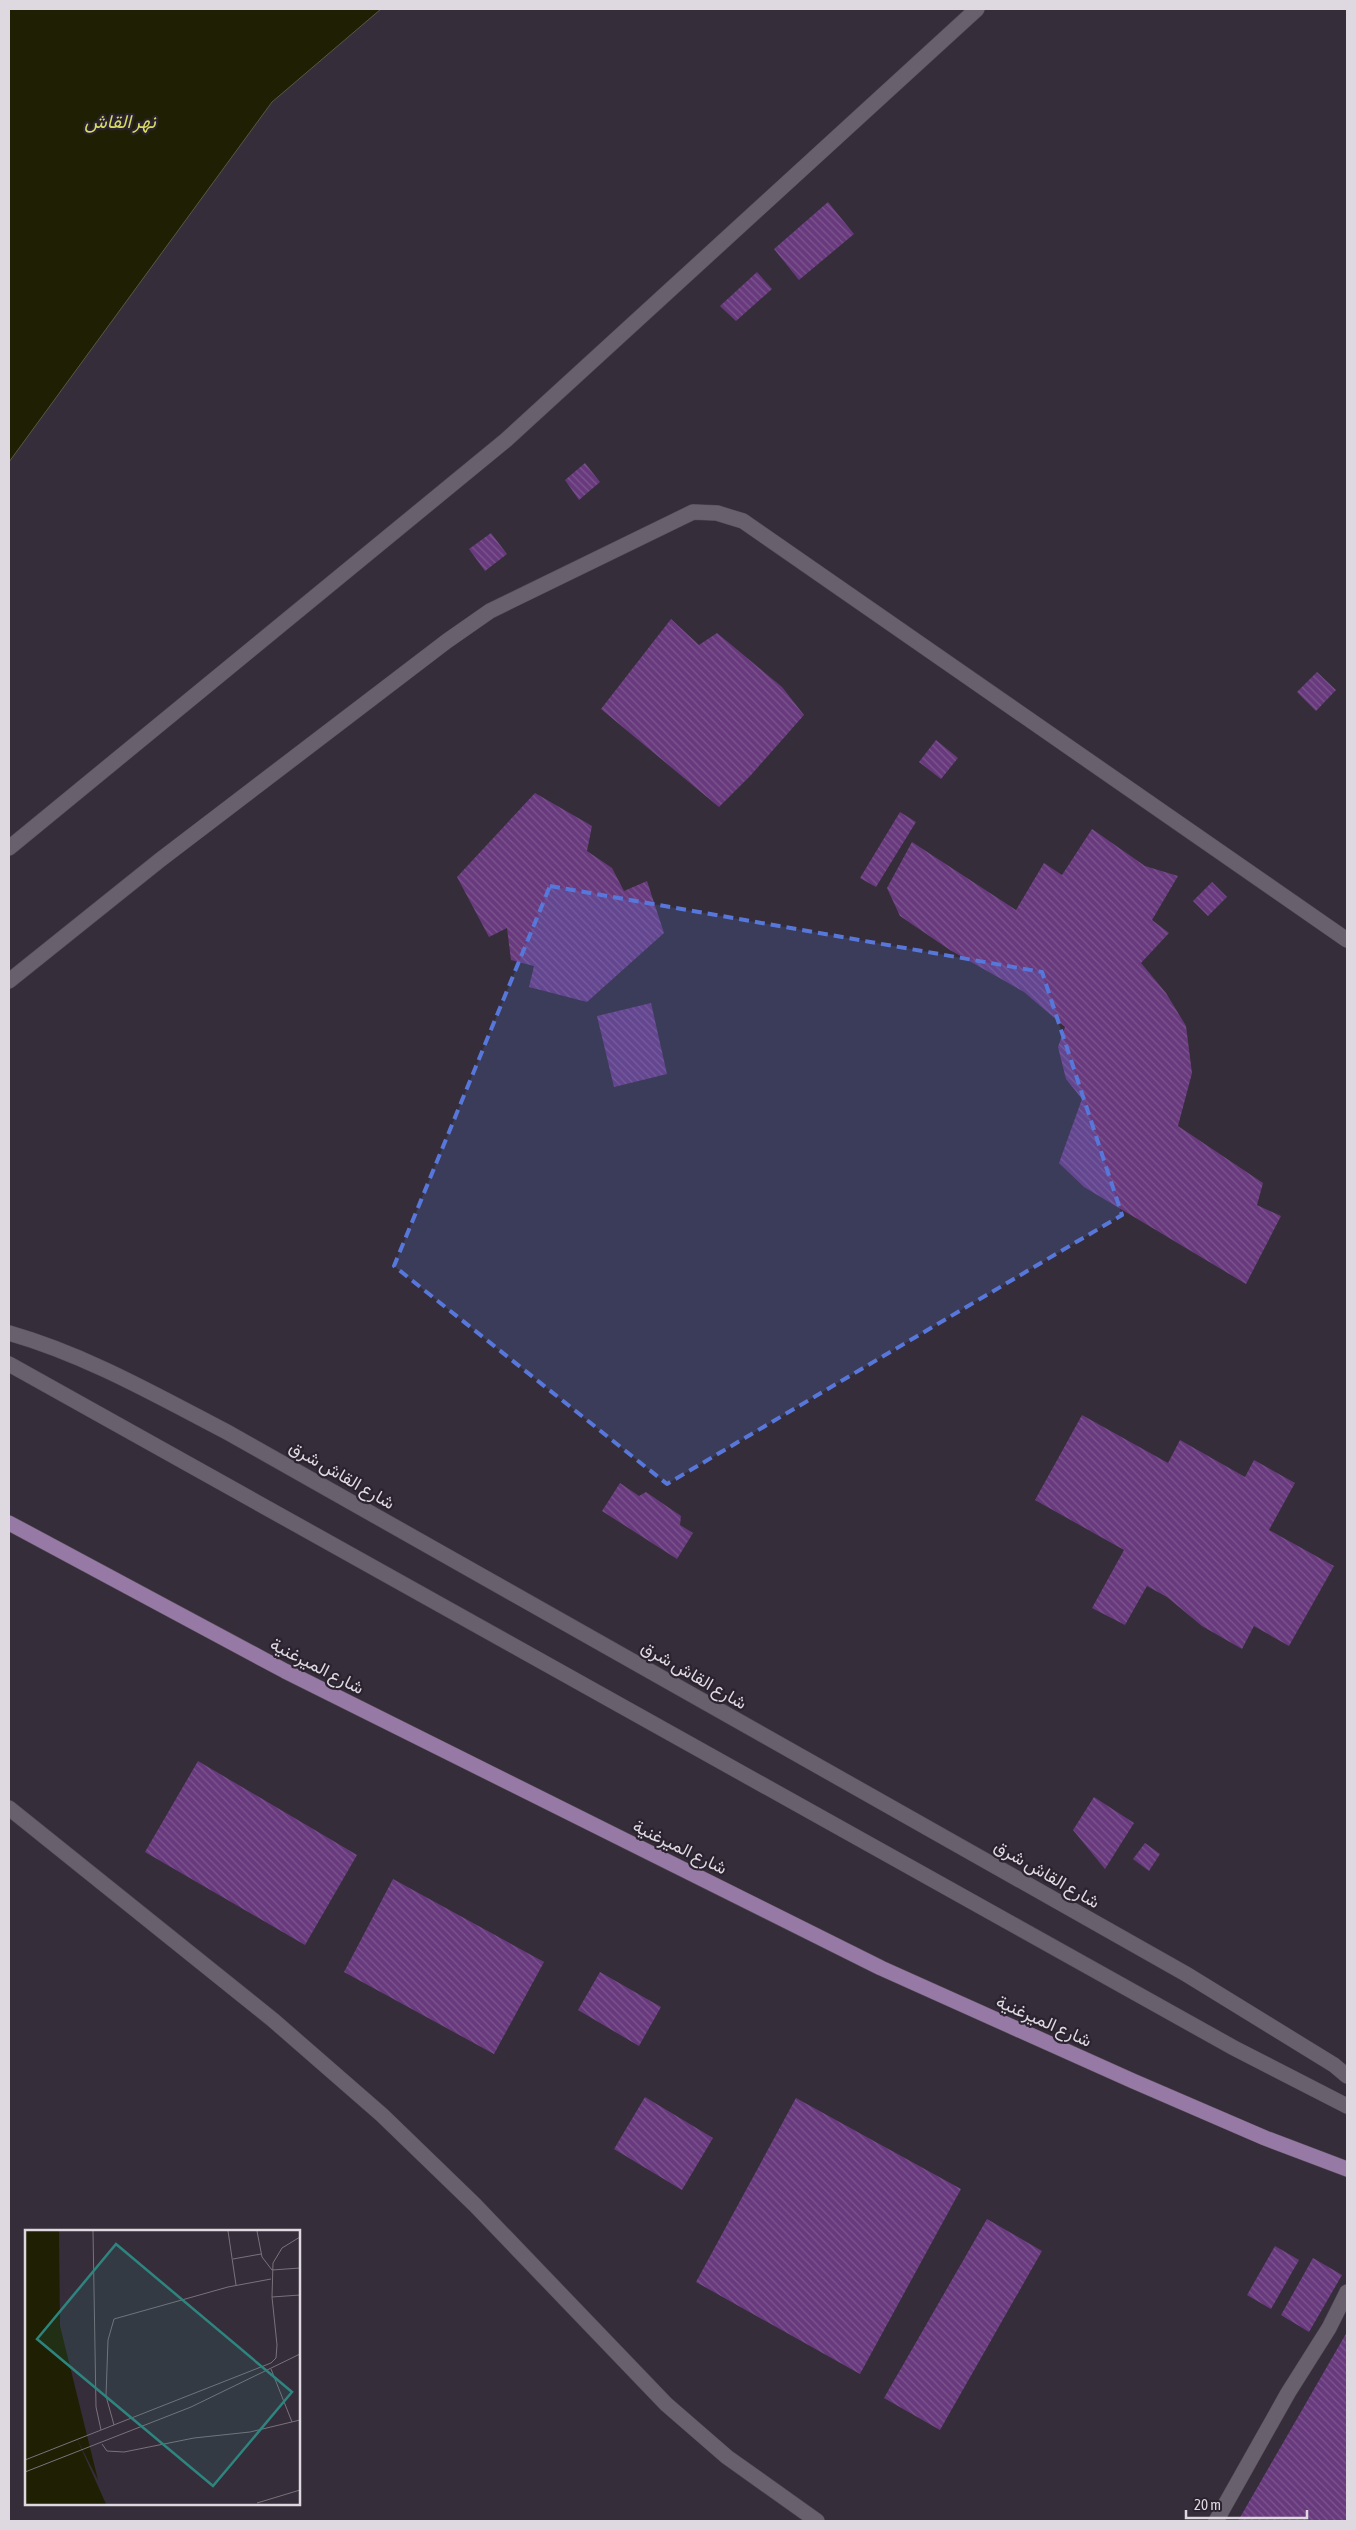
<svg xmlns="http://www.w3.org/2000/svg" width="1356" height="2530" font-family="'Asap Condensed',Vazirmatn,sans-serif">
	<defs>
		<pattern id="building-back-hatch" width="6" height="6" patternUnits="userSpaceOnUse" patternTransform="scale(1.25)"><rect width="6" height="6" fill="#683a7d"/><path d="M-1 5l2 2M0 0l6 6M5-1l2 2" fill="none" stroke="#7d568f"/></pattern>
	</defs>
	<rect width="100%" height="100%" fill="#352d39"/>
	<polygon fill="#1f2003" stroke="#585845" points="9,9 381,9 272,102 9,462"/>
	<g fill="url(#building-back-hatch)">
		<polygon points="828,202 854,234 799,280 774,249"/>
		<polygon points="757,272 772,289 736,321 720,306"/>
		<polygon points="585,463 600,482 579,500 565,480"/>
		<polygon points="491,533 507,554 485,571 469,549"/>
		<polygon points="671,619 699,645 717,633 782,687 804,715 751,775 719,807 601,709"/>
		<polygon points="1317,672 1336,690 1316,711 1297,692"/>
		<polygon points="936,740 958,758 941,779 919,762"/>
		<polygon points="535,793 592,826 587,851 612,868 624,891 647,881 664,933 587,1002 529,987 534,966 511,960 507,928 489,937 457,877"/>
		<polygon points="900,812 916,822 876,887 860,878"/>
		<polygon points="1092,829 1145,866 1178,876 1152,920 1169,933 1141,963 1166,993 1186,1026 1192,1073 1178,1126 1263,1183 1257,1205 1281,1216 1246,1284 1084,1187 1059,1163 1082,1099 1066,1079 1058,1047 1065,1027 1024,992 950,950 900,916 887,888 912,842 1016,910 1044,863 1062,875"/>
		<polygon points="1212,882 1227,897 1208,916 1193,901"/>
		<polygon points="651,1003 667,1074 614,1087 597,1016"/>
		<polygon points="1082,1415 1168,1463 1180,1440 1245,1477 1254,1460 1295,1483 1269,1530 1334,1566 1289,1646 1254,1626 1242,1649 1202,1626 1167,1597 1147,1586 1125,1625 1092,1608 1124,1550 1035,1500"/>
		<polygon points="620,1483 639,1496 646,1492 681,1516 680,1525 693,1533 677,1559 602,1511"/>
		<polygon points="198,1761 357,1855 305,1945 145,1852"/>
		<polygon points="1094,1797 1134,1823 1105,1869 1073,1830"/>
		<polygon points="1145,1843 1160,1854 1149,1871 1133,1859"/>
		<polygon points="393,1879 544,1962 494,2054 344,1972"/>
		<polygon points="600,1972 661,2007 639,2046 578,2010"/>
		<polygon points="645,2097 713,2138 682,2190 614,2149"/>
		<polygon points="796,2098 961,2189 860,2374 696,2282"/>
		<polygon points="987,2219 1042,2251 940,2430 884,2398"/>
		<polygon points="1275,2246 1299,2260 1271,2309 1247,2295"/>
		<polygon points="1313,2258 1342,2275 1309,2332 1281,2315"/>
		<polygon points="1347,2332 1347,2521 1238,2521"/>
	</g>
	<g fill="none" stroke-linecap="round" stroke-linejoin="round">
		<defs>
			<g id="lane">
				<polyline points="9,981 160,860 447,641 490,611 693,512 717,513 743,521 1347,940"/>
				<polyline points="1216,2521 1288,2393 1329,2328 1347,2292"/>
			</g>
			<g id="secondary">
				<polyline points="9,848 506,440 977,9"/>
				<path d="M9,1333C86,1355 156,1395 227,1432L1186,1974L1334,2065L1347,2076"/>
				<polyline points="9,1364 1234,2048 1347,2106"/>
				<polyline points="9,1808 273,2020 382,2115 475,2205 666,2404 727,2457 817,2521"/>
			</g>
			<polyline id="primary" points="9,1523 285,1671 881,1968 1133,2081 1265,2138 1347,2169"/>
		</defs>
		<use href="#lane" stroke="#534c56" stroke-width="16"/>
		<use href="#secondary" stroke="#534c56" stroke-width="16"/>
		<use href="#primary" stroke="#534c56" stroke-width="16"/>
		<use href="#lane" stroke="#69606e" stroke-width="15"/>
		<use href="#secondary" stroke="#69606e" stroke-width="15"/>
		<use href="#primary" stroke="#9779a5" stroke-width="15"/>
	</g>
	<path fill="#5778da" fill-opacity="0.2" stroke="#5778da" stroke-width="4" stroke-dasharray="10 6" stroke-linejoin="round" d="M550,886L1042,972L1122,1215L667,1484L394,1266Z"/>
	<g text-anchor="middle" stroke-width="4.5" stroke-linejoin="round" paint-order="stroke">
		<g font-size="18" fill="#ded9e0" stroke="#2b232f">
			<text transform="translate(342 1475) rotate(30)" y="6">شارع القاش شرق</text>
			<text transform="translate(317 1666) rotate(27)" y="6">شارع الميرغنية</text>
			<text transform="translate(694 1675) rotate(30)" y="6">شارع القاش شرق</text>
			<text transform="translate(680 1847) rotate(26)" y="6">شارع الميرغنية</text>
			<text transform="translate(1047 1874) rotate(30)" y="6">شارع القاش شرق</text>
			<text transform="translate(1044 2021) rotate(24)" y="6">شارع الميرغنية</text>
		</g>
		<g font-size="19" font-style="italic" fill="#d7dc61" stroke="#2b232f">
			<text x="120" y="128">نهر القاش</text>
		</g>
	</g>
	<g transform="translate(25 2230)">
		<rect width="275" height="275" fill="#352d39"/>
		<path d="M0,1H34L35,96L73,250L51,207L81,274H1Z" fill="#1f2003"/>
		<path fill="none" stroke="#79727c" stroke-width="1" d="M68,1L71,177L76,200M203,1L211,55M232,1L237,27L247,40L275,38M208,29L236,24M247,67L275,65M246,139L267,192M89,195L81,166L83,110L89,89L203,57L246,49M77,214L82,221L99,222L169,208L225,202L275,190M0,230L246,133L251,128L252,115L247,67L248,33L257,18L275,7M0,242L166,177L275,124M232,273L275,260"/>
		<path fill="#2e857f" fill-opacity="0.15" stroke="#2e857f" stroke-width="2.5" d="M91,14L267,162L188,256L12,109Z"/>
		<rect width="275" height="275" fill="none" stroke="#ded9e0" stroke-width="2.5"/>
	</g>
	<rect width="1356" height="2530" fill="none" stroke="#ded9e0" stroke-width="20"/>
	<path d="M1186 2510v8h121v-8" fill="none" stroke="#ded9e0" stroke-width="2.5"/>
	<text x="1194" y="2510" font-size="15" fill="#ded9e0" stroke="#2b232f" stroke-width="4" paint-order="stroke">20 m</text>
</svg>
